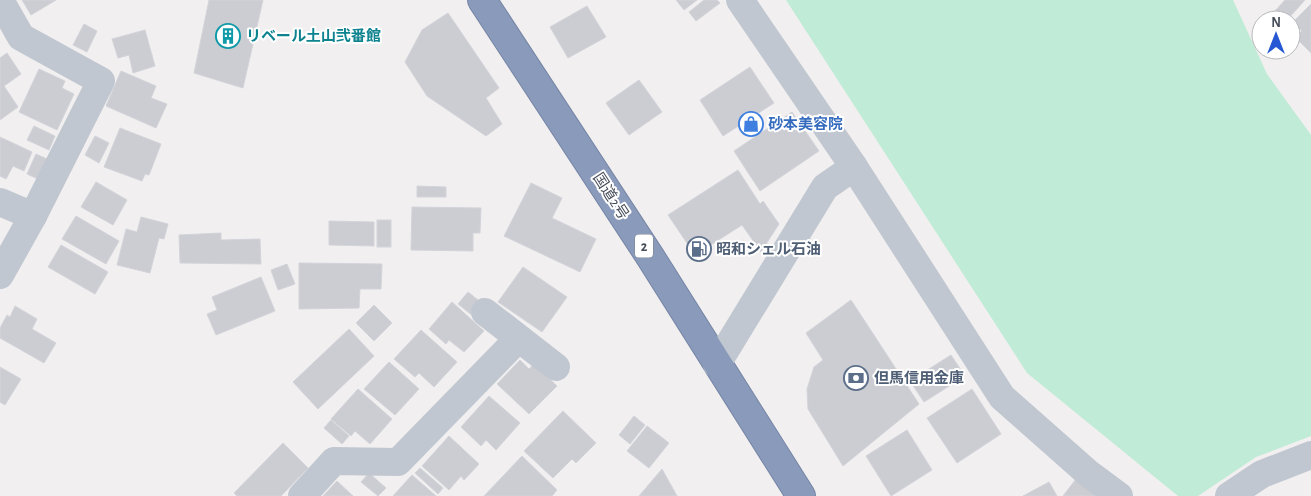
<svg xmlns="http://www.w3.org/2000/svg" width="1311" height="496" font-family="'Alegreya Sans','Noto Sans JP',sans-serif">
	<rect width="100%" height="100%" fill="#f1efef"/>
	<polygon fill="#c0ecd7" points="786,0 1233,0 1267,74 1311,135 1311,436 1256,457 1198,496 1178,496 1027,373"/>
	<g fill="#cccdd3" stroke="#d3d4da">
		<polygon points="22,0 56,0 31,15"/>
		<polygon points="209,0 263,0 243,88 194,73"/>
		<polygon points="676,0 697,0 684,10"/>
		<polygon points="704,0 717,0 720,3 696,21 689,12"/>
		<polygon points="1285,0 1305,0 1287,20 1283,20 1274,12"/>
		<polygon points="1311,4 1311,53 1295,37 1302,31 1293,22"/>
		<polygon points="587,6 606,37 568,58 550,27"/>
		<polygon points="448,13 499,88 486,98 502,124 486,136 427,96 405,62 422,30"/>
		<polygon points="84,24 97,31 87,52 73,45"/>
		<polygon points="145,30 155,66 133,73 129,55 118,58 112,39"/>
		<polygon points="7,53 21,74 4,86 18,107 0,120 0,58"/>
		<polygon points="750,67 774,103 723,136 700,100"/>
		<polygon points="39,69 65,81 62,88 74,94 57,130 19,112"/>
		<polygon points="121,71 156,86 151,98 167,104 156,128 106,106"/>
		<polygon points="639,80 662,112 629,135 606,103"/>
		<polygon points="792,112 819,151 760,191 734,151"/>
		<polygon points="34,126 55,136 49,150 27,140"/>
		<polygon points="120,128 161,144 149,175 145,174 142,181 104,167"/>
		<polygon points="95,136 109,143 99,163 85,155"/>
		<polygon points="0,137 32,152 24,171 13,166 6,179 0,176"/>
		<polygon points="36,154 47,159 38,179 27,174"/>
		<polygon points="738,170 760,204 763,201 779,224 761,252 742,225 695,255 668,215"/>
		<polygon points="96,182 127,200 113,225 81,207"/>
		<polygon points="531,183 562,198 552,218 596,239 580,272 504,236"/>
		<polygon points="417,186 446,187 446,197 417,197"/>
		<polygon points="412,207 481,208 480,233 473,233 473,251 411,250"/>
		<polygon points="76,216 119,241 106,264 62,239"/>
		<polygon points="141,217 168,224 164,239 159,238 150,273 117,265 126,229 137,232"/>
		<rect x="377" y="220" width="14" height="27"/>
		<polygon points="329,221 374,222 374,246 329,245"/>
		<polygon points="221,233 221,240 260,239 261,264 180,263 179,235"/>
		<polygon points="61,245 108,272 95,294 48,267"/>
		<polygon points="299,263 382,264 381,289 360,289 359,308 299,309"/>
		<polygon points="287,264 295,284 278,290 271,270"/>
		<polygon points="523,267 567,297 542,332 498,302"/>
		<polygon points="261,277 275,311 216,335 207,314 217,310 212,297"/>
		<polygon points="468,292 483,304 473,316 458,304"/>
		<polygon points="851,300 919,404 843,466 808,409 807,389 814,367 823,360 806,333"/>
		<polygon points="452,302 484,331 464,352 449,340 446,344 429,329"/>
		<polygon points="374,305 392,323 374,341 356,323"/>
		<polygon points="15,306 37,319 32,329 56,343 44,363 0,338 0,328 7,315 10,317"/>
		<polygon points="349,329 374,356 318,409 293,382"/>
		<polygon points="421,330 457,362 434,387 419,373 415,377 394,359"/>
		<polygon points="951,355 965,376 924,402 910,381"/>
		<polygon points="520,360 529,369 534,364 557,386 529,414 497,384"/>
		<polygon points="389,362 419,389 395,415 364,389"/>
		<polygon points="0,367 21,379 5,405 0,402"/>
		<polygon points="358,389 392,419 370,444 355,431 351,436 331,419"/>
		<polygon points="972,389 1001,434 957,463 927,418"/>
		<polygon points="489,396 520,423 496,450 486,440 481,446 461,427"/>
		<polygon points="563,411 596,443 576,463 572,459 553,478 524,451"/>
		<polygon points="634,416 645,425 630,444 619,435"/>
		<polygon points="331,420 349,436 342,444 324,428"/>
		<polygon points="647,426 669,443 649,468 627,451"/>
		<polygon points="907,430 932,470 891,496 866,456"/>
		<polygon points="449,436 479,464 464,480 461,476 449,490 422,466"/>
		<polygon points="283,443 308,468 281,496 237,496 234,493"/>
		<polygon points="522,456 557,490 552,496 484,496"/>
		<polygon points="420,468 443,488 438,494 415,473"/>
		<polygon points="662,469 677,496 639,496"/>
		<polygon points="369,473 386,488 378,496 361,482"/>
		<polygon points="412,475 436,496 393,496"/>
		<polygon points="1076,479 1097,496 1063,496"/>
		<polygon points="337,481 353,496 323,496"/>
		<polygon points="1049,482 1057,496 1023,496"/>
	</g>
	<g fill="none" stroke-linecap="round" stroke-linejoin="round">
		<defs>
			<polyline id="highway" points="482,0 651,258 801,496"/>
		</defs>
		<use href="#highway" stroke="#7585a6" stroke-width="30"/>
		<g stroke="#c0c7d0" stroke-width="28">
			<polyline points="0,0 21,37 101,81 33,216 0,275"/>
			<polyline points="740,0 854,167 1002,397 1088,473 1119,496"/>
			<polyline points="0,202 33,216"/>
			<polyline points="485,312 556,367"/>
			<polyline points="717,364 825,187 854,167"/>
			<polyline points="302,496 334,461 398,462 518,339"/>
			<polyline points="1229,496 1262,474 1311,455"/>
		</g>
		<use href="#highway" stroke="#8a9aba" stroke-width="28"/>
	</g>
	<defs>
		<symbol id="building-ring" viewBox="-11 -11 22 22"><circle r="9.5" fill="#fff" stroke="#0f9aa8" stroke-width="1.5"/><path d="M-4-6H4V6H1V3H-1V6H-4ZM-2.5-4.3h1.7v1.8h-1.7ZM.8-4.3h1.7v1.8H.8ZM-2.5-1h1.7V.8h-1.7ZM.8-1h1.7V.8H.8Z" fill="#0f9aa8"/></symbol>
		<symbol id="shop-ring" viewBox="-11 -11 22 22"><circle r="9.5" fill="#fff" stroke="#3f7fe0" stroke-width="1.5"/><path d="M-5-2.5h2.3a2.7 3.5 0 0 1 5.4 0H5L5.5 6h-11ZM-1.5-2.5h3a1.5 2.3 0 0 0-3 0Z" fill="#3f7fe0"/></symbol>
		<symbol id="fuel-ring" viewBox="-11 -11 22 22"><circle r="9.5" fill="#fff" stroke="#5c6f8a" stroke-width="1.5"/><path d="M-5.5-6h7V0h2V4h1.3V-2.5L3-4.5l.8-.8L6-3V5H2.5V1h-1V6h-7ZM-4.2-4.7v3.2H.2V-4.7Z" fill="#5c6f8a"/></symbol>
		<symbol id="bank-ring" viewBox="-11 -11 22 22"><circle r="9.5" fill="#fff" stroke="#5c6f8a" stroke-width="1.5"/><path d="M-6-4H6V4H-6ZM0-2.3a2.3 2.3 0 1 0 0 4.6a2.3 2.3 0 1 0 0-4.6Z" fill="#5c6f8a"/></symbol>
	</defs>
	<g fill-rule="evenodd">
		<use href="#building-ring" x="214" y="22" width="28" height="28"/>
		<use href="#shop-ring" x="737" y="110" width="28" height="28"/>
		<use href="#fuel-ring" x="685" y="235" width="28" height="28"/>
		<use href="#bank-ring" x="842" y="364" width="28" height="28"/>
	</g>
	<g text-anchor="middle" stroke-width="4" stroke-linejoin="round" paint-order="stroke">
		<rect fill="#fff" stroke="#7f848c" stroke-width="1" x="635" y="234.5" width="18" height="23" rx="4"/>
		<g font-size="14" font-weight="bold" fill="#484f5b">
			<text x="644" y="251">2</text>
		</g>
		<g font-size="15" font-weight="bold" fill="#0d838f" stroke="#fff" text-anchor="start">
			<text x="246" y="41">リベール土山弐番館</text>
		</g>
		<g font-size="15" font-weight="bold" fill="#366cbe" stroke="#fff" text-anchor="start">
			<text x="768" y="129">砂本美容院</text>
		</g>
		<g font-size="15" fill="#484f5b" stroke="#fff">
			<text transform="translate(611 196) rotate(57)" y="5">国道2号</text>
		</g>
		<g font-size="15" font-weight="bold" fill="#4e5e75" stroke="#fff" text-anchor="start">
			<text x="716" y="254">昭和シェル石油</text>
			<text x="874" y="383">但馬信用金庫</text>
		</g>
	</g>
	<g transform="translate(1276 35)"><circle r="24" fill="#ffffff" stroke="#b6b9bd"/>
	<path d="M0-4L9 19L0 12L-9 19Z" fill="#2658d4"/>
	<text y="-8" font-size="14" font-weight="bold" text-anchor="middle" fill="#484f5b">N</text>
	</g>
</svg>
